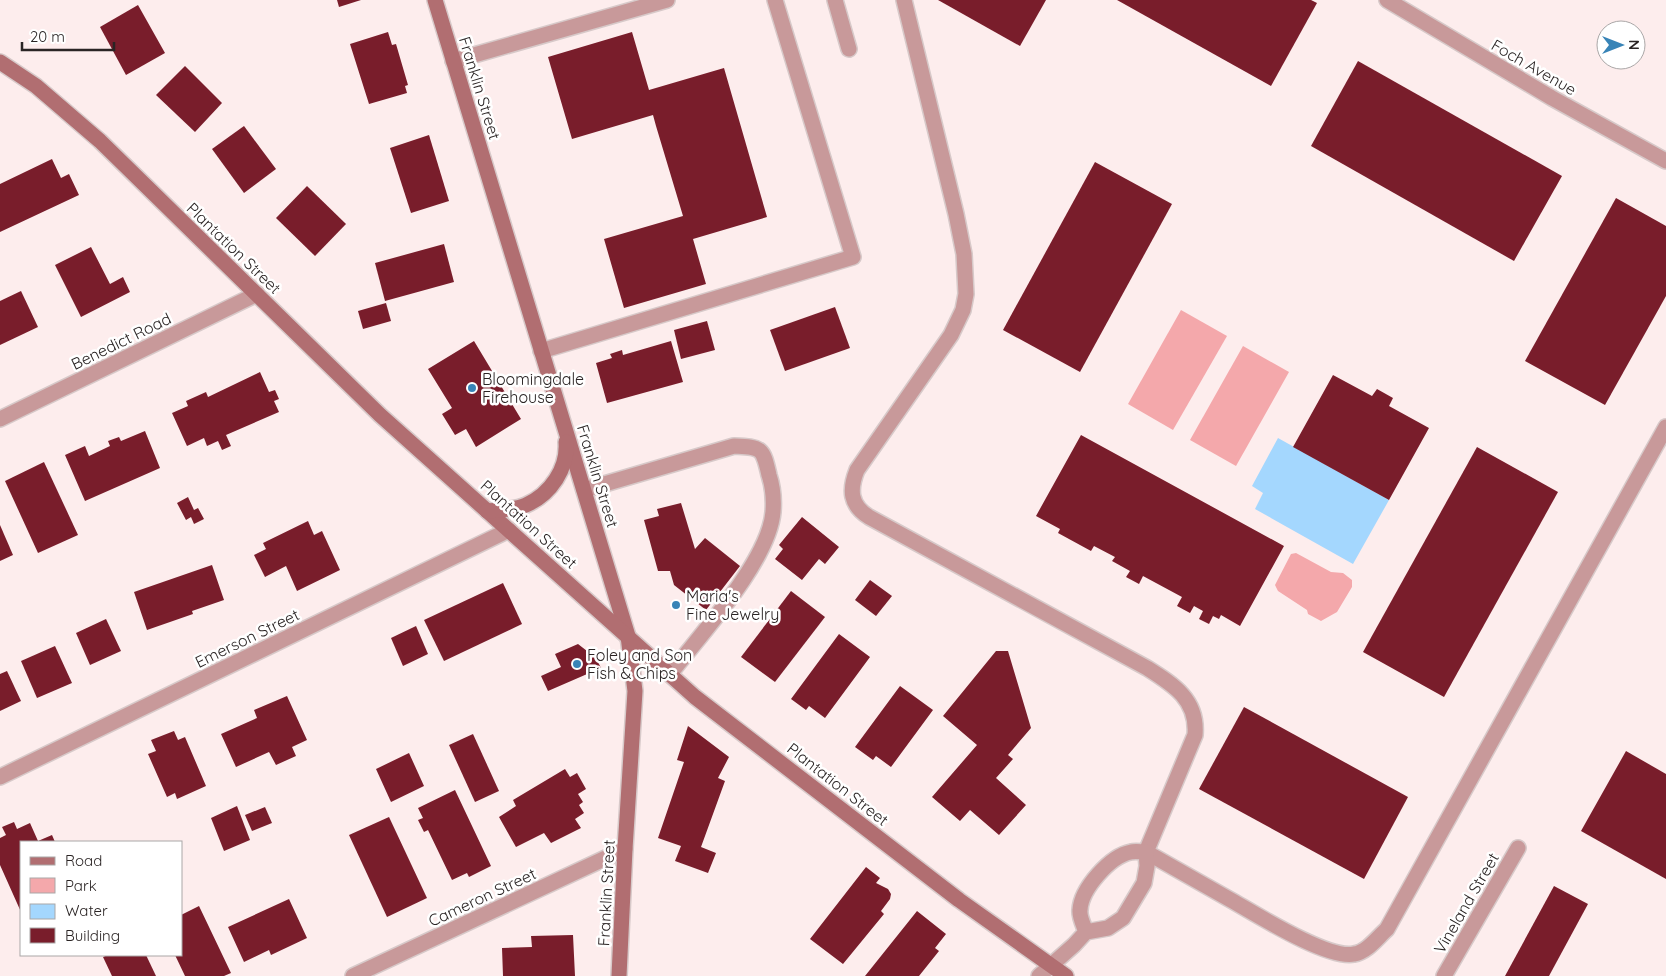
<svg xmlns="http://www.w3.org/2000/svg" width="1666" height="976" font-family="Quicksand,sans-serif">
	<rect width="100%" height="100%" fill="#fdeded"/>
	<g fill="#f4a8ab">
		<polygon points="1181,310 1227,336 1173,430 1128,404"/>
		<polygon points="1243,346 1289,372 1236,466 1190,440"/>
		<polygon points="1296,553 1331,572 1343,573 1352,580 1352,587 1337,612 1321,621 1308,614 1307,610 1278,591 1275,585 1291,554"/>
	</g>
	<polygon fill="#a4d7fe" points="1278,438 1389,500 1353,564 1255,509 1263,493 1252,486"/>
	<g fill="#791d2b">
		<polygon points="337,0 361,0 339,7"/>
		<polygon points="938,0 1046,0 1020,46"/>
		<polygon points="1117,0 1311,0 1317,3 1271,86"/>
		<polygon points="138,5 165,53 126,75 100,27"/>
		<polygon points="388,32 392,45 396,44 408,85 405,86 407,93 369,104 350,44"/>
		<polygon points="632,32 649,90 724,68 767,217 693,239 706,284 624,308 604,239 683,216 656,126 653,115 572,139 548,57"/>
		<polygon points="1358,61 1562,176 1514,261 1311,146"/>
		<polygon points="185,66 222,103 195,132 156,95"/>
		<polygon points="244,126 276,169 244,193 212,149"/>
		<polygon points="429,135 449,201 411,213 390,148"/>
		<polygon points="52,159 61,178 69,174 79,195 0,232 0,184"/>
		<polygon points="1095,162 1172,204 1080,372 1003,330"/>
		<polygon points="307,186 346,224 315,256 276,218"/>
		<polygon points="1616,198 1666,226 1666,296 1605,405 1525,361"/>
		<polygon points="444,244 454,282 385,301 375,263"/>
		<polygon points="91,247 110,284 123,277 130,292 81,317 55,265"/>
		<polygon points="21,291 38,327 0,345 0,301"/>
		<polygon points="386,303 391,321 363,329 358,311"/>
		<polygon points="835,307 850,348 785,371 770,330"/>
		<polygon points="707,321 715,350 681,359 674,330"/>
		<polygon points="474,341 521,419 476,447 466,429 455,435 442,414 452,408 428,369"/>
		<polygon points="671,341 683,382 607,403 596,363 612,358 610,354 622,350 623,355"/>
		<polygon points="260,372 269,392 275,390 279,399 274,401 279,412 226,435 231,446 222,450 218,441 207,446 204,438 187,446 172,413 188,406 186,401 206,392 208,397"/>
		<polygon points="1333,375 1372,396 1377,389 1393,398 1389,406 1429,428 1389,500 1293,447"/>
		<polygon points="145,431 160,468 85,501 65,455 85,446 89,456 110,446 108,441 119,437 121,441"/>
		<polygon points="1081,435 1284,546 1240,626 1221,615 1219,619 1213,616 1209,624 1199,619 1203,611 1194,606 1190,613 1177,606 1182,597 1143,576 1139,584 1126,577 1130,571 1112,561 1115,557 1094,546 1091,551 1058,533 1060,529 1036,516"/>
		<polygon points="1477,447 1558,492 1444,697 1363,652"/>
		<polygon points="44,462 78,535 38,553 5,481"/>
		<polygon points="188,497 194,510 198,508 204,519 194,524 191,517 186,520 177,503"/>
		<polygon points="681,503 695,549 705,538 740,566 706,610 674,585 670,571 658,571 644,520 659,516 657,509"/>
		<polygon points="802,517 839,547 825,564 819,559 802,580 775,559 783,549 779,545"/>
		<polygon points="308,521 314,535 322,531 340,570 297,591 286,566 265,577 254,555 266,549 263,543"/>
		<polygon points="0,525 13,555 0,561"/>
		<polygon points="212,565 224,600 192,611 193,614 147,630 134,592"/>
		<polygon points="870,580 892,596 876,616 855,600"/>
		<polygon points="503,583 522,624 444,661 424,620"/>
		<polygon points="791,591 825,617 775,682 741,657"/>
		<polygon points="106,619 121,651 90,665 76,633"/>
		<polygon points="416,626 428,654 403,666 391,638"/>
		<polygon points="839,634 870,657 825,718 809,706 806,710 791,699"/>
		<polygon points="578,644 596,658 601,668 548,691 541,676 561,667 555,654"/>
		<polygon points="55,646 72,683 37,698 21,661"/>
		<polygon points="996,651 1008,651 1031,728 1008,755 1013,759 996,778 1026,805 999,835 970,810 960,821 932,797 977,745 943,716"/>
		<polygon points="7,671 21,701 0,711 0,674"/>
		<polygon points="900,686 933,710 891,767 876,756 873,760 855,747"/>
		<polygon points="287,696 307,740 292,747 296,756 276,765 269,752 236,767 221,734 257,718 254,710"/>
		<polygon points="1244,707 1408,797 1364,879 1199,789"/>
		<polygon points="688,726 729,757 718,778 725,781 701,847 716,853 708,873 675,861 681,846 658,838 684,762 677,760"/>
		<polygon points="174,731 178,740 185,737 206,786 177,799 175,793 167,797 148,754 156,751 151,740"/>
		<polygon points="473,734 499,791 475,802 449,745"/>
		<polygon points="1626,751 1666,774 1666,879 1581,831"/>
		<polygon points="409,753 424,786 391,802 376,769"/>
		<polygon points="565,769 570,777 577,773 586,789 578,794 583,802 579,805 584,813 575,819 581,828 551,843 544,833 516,847 499,817 516,806 513,800"/>
		<polygon points="455,790 491,866 469,877 467,873 452,880 428,830 424,832 418,820 423,818 418,808"/>
		<polygon points="237,806 250,840 224,851 211,818"/>
		<polygon points="265,807 272,823 252,831 245,815"/>
		<polygon points="389,817 427,898 387,917 349,835"/>
		<polygon points="14,822 17,829 30,823 38,841 52,835 55,842 21,842 21,912 0,865 0,838 6,835 2,827"/>
		<polygon points="866,867 880,878 876,883 888,889 891,894 890,899 881,911 884,914 843,964 810,939"/>
		<polygon points="1554,886 1588,904 1549,976 1505,976"/>
		<polygon points="289,899 307,938 271,955 269,950 244,962 228,927"/>
		<polygon points="199,906 231,973 224,976 185,976 175,955 181,955 181,915"/>
		<polygon points="917,911 946,934 935,948 939,951 919,976 865,976"/>
		<polygon points="573,935 575,976 503,976 502,948 532,947 531,936"/>
		<polygon points="108,955 146,955 156,976 112,976 103,957"/>
	</g>
	<g fill="none" stroke-linecap="round" stroke-linejoin="round">
		<defs>
			<g id="lane">
				<polyline points="835,0 849,49"/>
				<path d="M904,0L956,214L964,254L966,294L963,310L951,335L857,470C849,490 850,505 869,517L1147,668C1174,685 1198,700 1195,735L1146,852C1174,868 1202,884 1229,899C1254,913 1328,960 1354,954C1367,952 1377,938 1387,929L1666,427"/>
				<polyline points="1387,0 1552,98 1666,161"/>
				<polyline points="453,61 667,0"/>
				<polyline points="541,351 853,257 775,0"/>
				<path d="M584,490L734,446C762,447 763,448 769,475C773,487 774,499 773,512C769,561 700,635 670,674"/>
			</g>
			<g id="street">
				<polyline points="0,419 257,294"/>
				<polyline points="0,777 509,530"/>
				<polyline points="353,976 625,849"/>
				<path d="M1039,976L1074,945L1086,932L1108,928L1123,918L1144,883L1147,866L1146,852C1142,852 1135,851 1131,852C1110,856 1081,889 1080,910C1079,917 1084,926 1086,932"/>
				<polyline points="1444,976 1518,848"/>
			</g>
			<g id="secondary">
				<polyline points="435,0 628,636 635,691 625,849 619,976"/>
				<polyline points="0,62 36,86 100,141 380,415 695,697 959,900 1066,976"/>
				<path d="M487,511C500,510 515,510 526,505C551,494 568,468 566,442"/>
			</g>
		</defs>
		<use href="#lane" stroke="#d7c9c9" stroke-width="18"/>
		<use href="#street" stroke="#d7c9c9" stroke-width="18"/>
		<use href="#secondary" stroke="#d7c9c9" stroke-width="18"/>
		<use href="#lane" stroke="#c8999a" stroke-width="15"/>
		<use href="#street" stroke="#c8999a" stroke-width="15"/>
		<use href="#secondary" stroke="#b16e71" stroke-width="15"/>
	</g>
	<g fill="#3884b7" stroke="#fff" stroke-width="2">
		<circle cx="472" cy="388" r="5"/>
		<circle cx="676" cy="605" r="5"/>
		<circle cx="577" cy="664" r="5"/>
	</g>
	<g text-anchor="middle" stroke-width="5" stroke-linejoin="round" paint-order="stroke">
		<g font-size="16" fill="#2a2424" stroke="#fff">
			<text transform="translate(1534 67) rotate(30)" y="6">Foch Avenue</text>
			<text transform="translate(480 88) rotate(73)" y="6">Franklin Street</text>
			<text transform="translate(234 248) rotate(44)" y="6">Plantation Street</text>
			<text transform="translate(121 341) rotate(-26)" y="6">Benedict Road</text>
			<text transform="translate(598 476) rotate(73)" y="6">Franklin Street</text>
			<text transform="translate(529 524) rotate(42)" y="6">Plantation Street</text>
			<text transform="translate(247 638) rotate(-26)" y="6">Emerson Street</text>
			<text transform="translate(838 784) rotate(38)" y="6">Plantation Street</text>
			<text transform="translate(606 893) rotate(-87)" y="6">Franklin Street</text>
			<text transform="translate(482 897) rotate(-25)" y="6">Cameron Street</text>
			<text transform="translate(1466 903) rotate(-60)" y="6">Vineland Street</text>
		</g>
		<g font-size="16" fill="#2a2424" stroke="#fff" text-anchor="start">
			<text x="482" y="385">Bloomingdale<tspan x="482" dy="18">Firehouse</tspan></text>
			<text x="686" y="602">Maria's<tspan x="686" dy="18">Fine Jewelry</tspan></text>
			<text x="587" y="661">Foley and Son<tspan x="587" dy="18">Fish &amp; Chips</tspan></text>
		</g>
	</g>
	<rect x="20" y="841" width="162" height="115" fill="#ffffff" stroke="#aaa7a7"/>
	<rect x="30" y="857" width="25" height="8" fill="#b16e71" stroke="#aaa7a7"/>
	<text x="65" y="866" font-size="15" fill="#2a2424">Road</text>
	<rect x="30" y="878" width="25" height="15" fill="#f4a8ab" stroke="#aaa7a7"/>
	<text x="65" y="891" font-size="15" fill="#2a2424">Park</text>
	<rect x="30" y="904" width="25" height="15" fill="#a4d7fe" stroke="#aaa7a7"/>
	<text x="65" y="916" font-size="15" fill="#2a2424">Water</text>
	<rect x="30" y="928" width="25" height="15" fill="#791d2b" stroke="#aaa7a7"/>
	<text x="65" y="941" font-size="15" fill="#2a2424">Building</text>
	<g transform="translate(1621 45) rotate(90)"><circle r="24" fill="#ffffff" stroke="#aaa7a7"/>
	<path d="M0-4L9 19L0 12L-9 19Z" fill="#3884b7"/>
	<text y="-8" font-size="14" font-weight="bold" text-anchor="middle" fill="#2a2424">N</text>
	</g>
	<path d="M22 42v8h92v-8" fill="none" stroke="#2a2424" stroke-width="2.5"/>
	<text x="30" y="42" font-size="15" fill="#2a2424" stroke="#ffffff" stroke-width="4" paint-order="stroke">20 m</text>
</svg>
